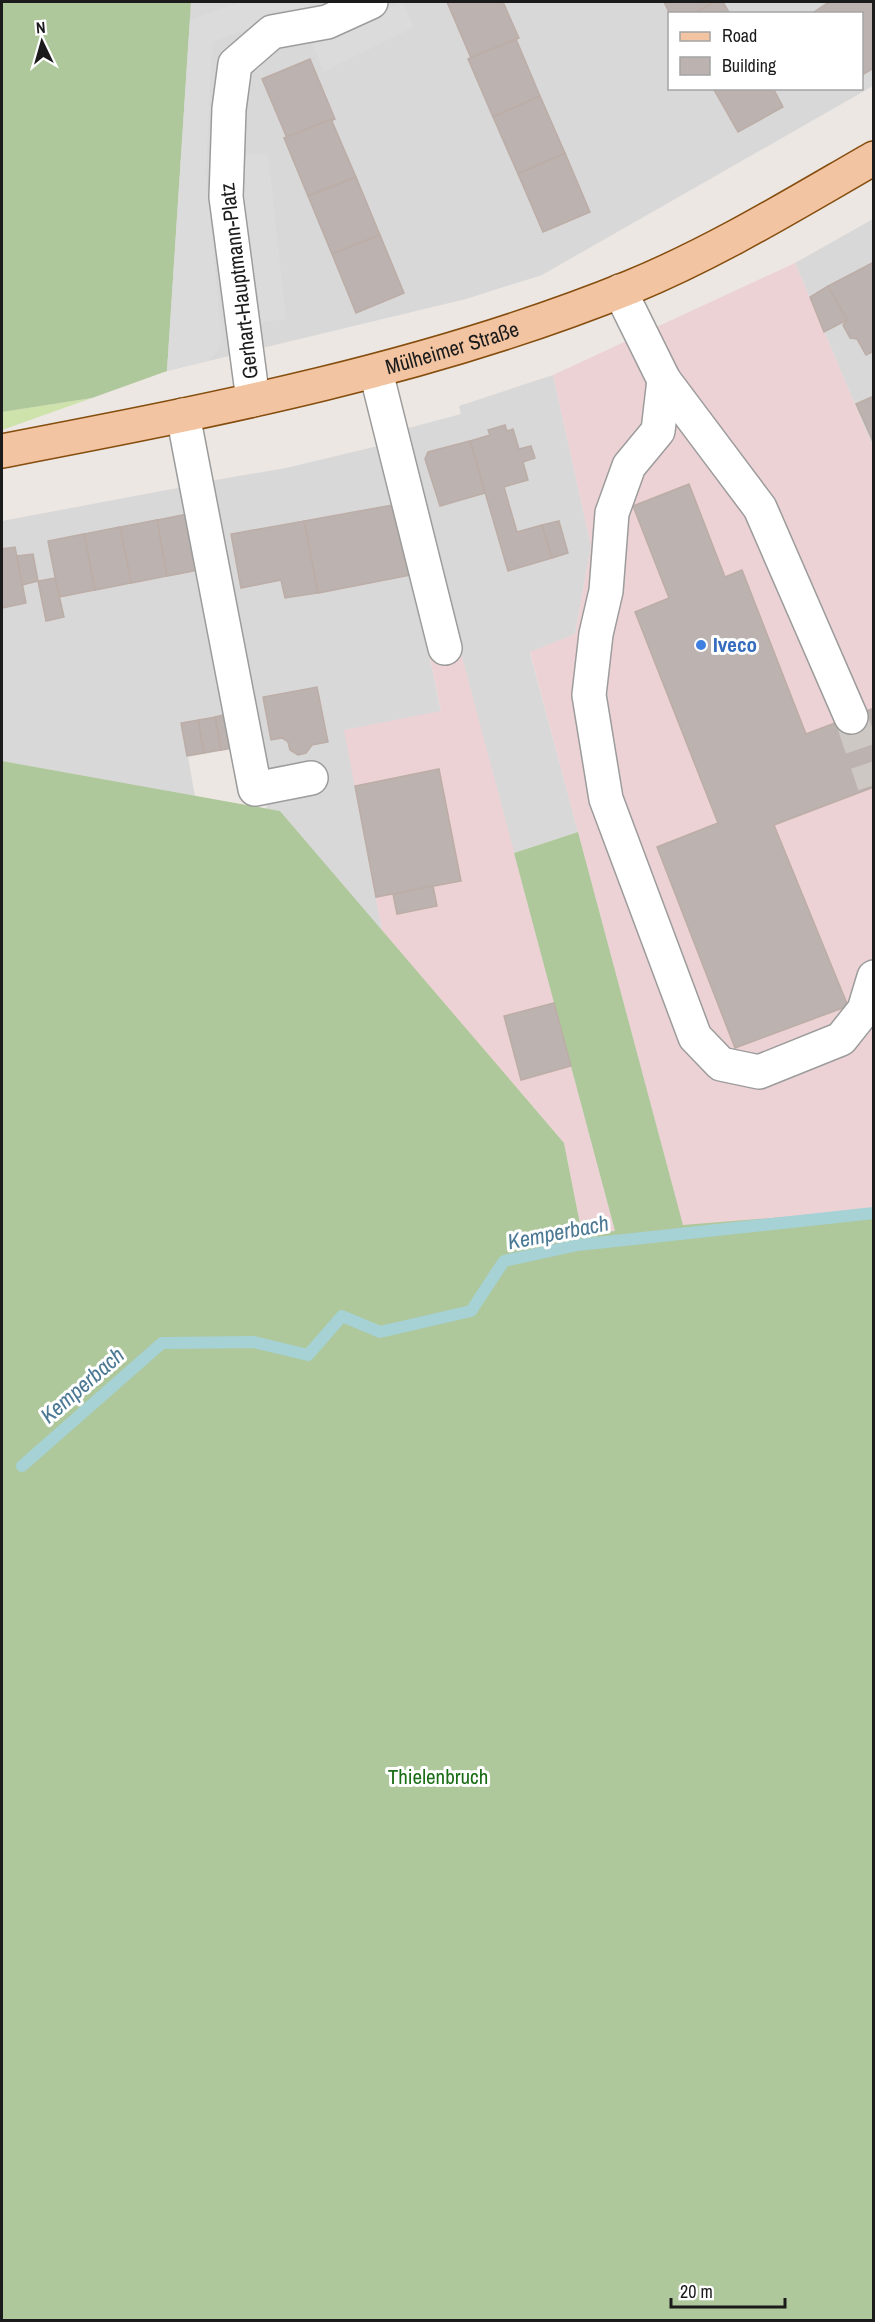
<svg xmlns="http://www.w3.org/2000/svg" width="875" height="2322" font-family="'Archivo Narrow',sans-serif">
	<rect width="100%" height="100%" fill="#ece7e2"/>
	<g fill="#d9d8d9" fill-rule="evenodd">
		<path d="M191,2H873V86L542,275L466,299L167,371ZM670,14H862V88H670Z"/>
		<polygon points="873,219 873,447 795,263"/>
		<polygon points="553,375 591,546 575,634 530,653 578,832 514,853 401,430 461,414 459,406"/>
		<polygon points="382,445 398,504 441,712 345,730 382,931 280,811 267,809 204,482 286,468"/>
		<polygon points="188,486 238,748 188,757 195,796 2,761 2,521"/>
	</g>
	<g fill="#ecd2d5">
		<polygon points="795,263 873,447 873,1210 683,1226 530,652 575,634 591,546 553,375"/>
		<polygon points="404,439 615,1231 582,1234 564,1143 382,931 344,730 441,711 398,504"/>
	</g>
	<polygon fill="#cee2ac" points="92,398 2,430 2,412"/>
	<g fill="#aec79b">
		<polygon points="2,2 191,2 167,371 92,398 2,412"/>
		<polygon points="2,761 280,811 564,1143 582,1234 615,1231 514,853 578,832 683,1225 873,1210 873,2320 2,2320"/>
	</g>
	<g fill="#dbdbdb">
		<polygon points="241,2 323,2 212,42 206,174 222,340 218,351 209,360 167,371 190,20"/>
		<polygon points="402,2 414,27 323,72 313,45"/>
		<polygon points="242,154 268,155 286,319 257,323 241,172"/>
	</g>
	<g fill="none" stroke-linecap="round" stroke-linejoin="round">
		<polyline stroke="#a6d2d6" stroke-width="12" points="22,1466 162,1343 254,1342 308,1355 342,1316 380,1332 471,1311 504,1261 578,1245 874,1213"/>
	</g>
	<g fill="#bcb2af" stroke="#bcada6" stroke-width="1.5">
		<polygon points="447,2 503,2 519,38 471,58"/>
		<polygon points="664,2 714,2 693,14 670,14"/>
		<polygon points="714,2 723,2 730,14 693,14"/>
		<polygon points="829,2 874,2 874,68 862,75 862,14 811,14"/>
		<polygon points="516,39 540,96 493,117 468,59"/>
		<polygon points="310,59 335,119 287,138 262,79"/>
		<polygon points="713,88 773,88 783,107 738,132"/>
		<polygon points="540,96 565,153 518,174 493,117"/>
		<polygon points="331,119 356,177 308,196 284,138"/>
		<polygon points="565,153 590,212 543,232 518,174"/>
		<polygon points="356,177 380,235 332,254 308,196"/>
		<polygon points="380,235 404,293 356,313 332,254"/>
		<polygon points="874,262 874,351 866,355 857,339 850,338 843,325 847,320 828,286"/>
		<polygon points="828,286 847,320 824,332 810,297"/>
		<polygon points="874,396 874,444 856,404"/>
		<polygon points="505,425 507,431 513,429 519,449 531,446 535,458 523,462 528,480 504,487 517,532 542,525 552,558 508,571 470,441 490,435 488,430"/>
		<polygon points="470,441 485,493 440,506 425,459 428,452"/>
		<polygon points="689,484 725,577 742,570 806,734 874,708 874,787 774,825 848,1006 735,1048 657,847 718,823 635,612 669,598 633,506"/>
		<polygon points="398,504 411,575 318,593 304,521"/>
		<polygon points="193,513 204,569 167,576 157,520"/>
		<polygon points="157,520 167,576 131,583 120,527"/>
		<polygon points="304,521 318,593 285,598 281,580 241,588 231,534"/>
		<polygon points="559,521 568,553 552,558 542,525"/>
		<polygon points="120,527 131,583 95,590 84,534"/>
		<polygon points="84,534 95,590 59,597 48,541"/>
		<polygon points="15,547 26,603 2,608 2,549"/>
		<polygon points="33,554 38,581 22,585 17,556"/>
		<polygon points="55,578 64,617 46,621 38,581"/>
		<polygon points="317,687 328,742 312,745 306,753 298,755 290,750 288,742 282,738 271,740 263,697"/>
		<polygon points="231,713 237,747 221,750 215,717"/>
		<polygon points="215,717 221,750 204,753 198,720"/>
		<polygon points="198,720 204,753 187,756 181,723"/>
		<polygon points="439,769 461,881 376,897 355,786"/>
		<polygon points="433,886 437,906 397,914 393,894"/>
		<polygon points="554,1003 571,1066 521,1080 504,1016"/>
	</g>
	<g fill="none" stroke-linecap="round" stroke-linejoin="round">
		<polyline stroke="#cdc8c4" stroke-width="33" stroke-dasharray="33 16" stroke-linecap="butt" points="851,717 874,785"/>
		<defs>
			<g id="minor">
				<polyline points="620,291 664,380 658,431 629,466 612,513 606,591 596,634 589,695 606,799 695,1037 721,1064 759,1072 841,1039 864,1010 874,977"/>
				<polyline points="376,372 445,648"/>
				<polyline points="664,380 760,508 851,717"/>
				<polyline points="253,400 226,197 229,109 235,64 272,32 327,22 371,2"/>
				<polyline points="183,415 255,789 311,778"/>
			</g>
			<g id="major">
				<path id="s1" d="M2,451C215,410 429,369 631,287C716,252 794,204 874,158"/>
			</g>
		</defs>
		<use href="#minor" stroke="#9c9c9c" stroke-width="36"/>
		<use href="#major" stroke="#854d0e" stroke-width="36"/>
		<use href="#minor" stroke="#fff" stroke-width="33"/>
		<use href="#major" stroke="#f2c4a1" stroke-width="33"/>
	</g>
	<circle fill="#3f7fe0" stroke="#fff" stroke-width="2" cx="701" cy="645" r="6"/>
	<g text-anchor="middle" stroke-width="6" stroke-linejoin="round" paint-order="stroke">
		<g font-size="21" fill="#1b1b1b" stroke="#fff">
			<text transform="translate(239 281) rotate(-97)" y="7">Gerhart-Hauptmann-Platz</text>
			<text dy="7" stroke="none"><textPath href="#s1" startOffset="462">Mülheimer Straße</textPath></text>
		</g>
		<g font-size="21" font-weight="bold" fill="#366cbe" stroke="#fff" text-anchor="start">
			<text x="713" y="652">Iveco</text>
		</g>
		<g font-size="21" fill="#1b6d16" stroke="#fff">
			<text x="438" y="1784">Thielenbruch</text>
		</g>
		<g font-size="22" font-style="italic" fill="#4c7993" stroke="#fff">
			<text transform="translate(558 1232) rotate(-11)" y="8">Kemperbach</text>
			<text transform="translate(82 1385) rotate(-41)" y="8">Kemperbach</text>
		</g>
	</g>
	<rect width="875" height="2322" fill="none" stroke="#1b1b1b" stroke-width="6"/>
	<rect x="668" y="12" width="195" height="78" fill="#ffffff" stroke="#a4a4a4" stroke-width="1.5"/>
	<rect x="680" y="32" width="30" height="9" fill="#f2c4a1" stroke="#a4a4a4" stroke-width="1.5"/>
	<text x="722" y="42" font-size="18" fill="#1b1b1b">Road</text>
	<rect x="680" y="57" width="30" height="18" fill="#bcb2af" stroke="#a4a4a4" stroke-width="1.5"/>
	<text x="722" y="72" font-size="18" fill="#1b1b1b">Building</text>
	<g transform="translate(42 42) rotate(355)" stroke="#ffffff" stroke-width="4.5" paint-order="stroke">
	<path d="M0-4.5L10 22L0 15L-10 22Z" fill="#1b1b1b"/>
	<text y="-9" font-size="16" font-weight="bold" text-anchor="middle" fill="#1b1b1b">N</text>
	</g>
	<path d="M671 2298v9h114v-9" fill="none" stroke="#1b1b1b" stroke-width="3"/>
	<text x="680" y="2298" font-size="18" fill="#1b1b1b" stroke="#ffffff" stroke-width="4.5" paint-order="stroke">20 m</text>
</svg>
